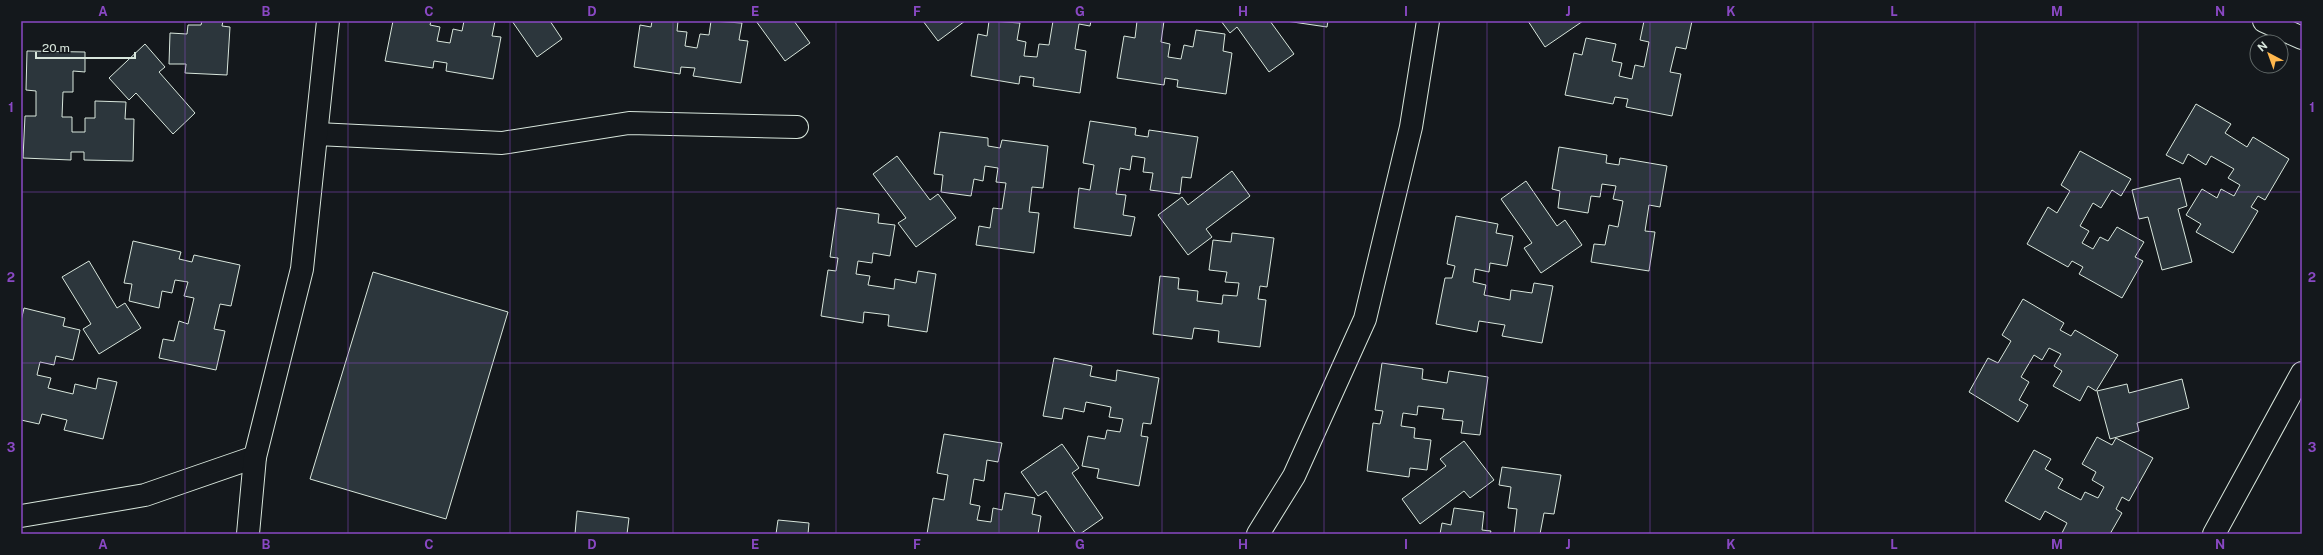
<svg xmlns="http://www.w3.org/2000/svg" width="2323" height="555" font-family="'Public Sans',sans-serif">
	<rect width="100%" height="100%" fill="#14181c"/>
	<g fill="#2c363c" stroke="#d8e6dc">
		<polygon points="202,21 223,21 222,26 230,27 227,75 185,73 186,64 169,64 170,33 187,34 188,25 201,25"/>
		<polygon points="393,21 431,21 430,25 440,27 437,41 450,43 453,29 462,31 464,21 495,21 492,36 501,37 493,79 446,71 447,63 434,61 433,68 385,61"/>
		<polygon points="512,21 550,21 562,39 537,57"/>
		<polygon points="652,21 678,21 677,31 687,32 685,46 697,48 700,34 709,35 711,21 742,23 739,40 748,41 741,83 693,76 695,68 681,67 680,74 634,67 640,25 651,27"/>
		<polygon points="756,21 794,21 810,43 785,61"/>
		<polygon points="923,21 965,21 938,41"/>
		<polygon points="989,21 1020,23 1017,40 1026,42 1024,56 1037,57 1039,44 1049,45 1053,21 1091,21 1090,26 1079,24 1075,49 1086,51 1080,93 1033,86 1034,78 1020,76 1019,84 971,76 978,34 987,36"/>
		<polygon points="1137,21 1164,21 1161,42 1170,44 1168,57 1181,59 1184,45 1193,47 1196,30 1225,34 1223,51 1232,53 1226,94 1177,87 1178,80 1165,78 1164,85 1117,78 1124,36 1135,38"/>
		<polygon points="1221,21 1270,21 1294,54 1269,72 1237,27 1230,33"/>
		<polygon points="1286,21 1328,21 1327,27"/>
		<polygon points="1528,21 1583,21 1545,47"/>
		<polygon points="1644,21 1692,21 1686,49 1676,47 1670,72 1681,74 1672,116 1626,107 1628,99 1615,97 1613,104 1565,95 1574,53 1582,55 1586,38 1616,44 1612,61 1622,63 1619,76 1632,79 1635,65 1644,67 1649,42 1640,40"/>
		<polygon points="145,44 165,67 159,72 195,113 173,134 136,93 129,100 109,78"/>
		<polygon points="27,51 85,52 85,72 73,71 73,92 63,92 62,117 72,117 72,132 85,132 85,118 95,118 95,101 126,102 125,119 134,119 133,161 84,160 84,152 71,152 71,160 23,158 25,116 36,116 36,91 26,90"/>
		<polygon points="2196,104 2231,124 2225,133 2247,147 2253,137 2289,159 2265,200 2258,196 2251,207 2258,211 2233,253 2196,232 2201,224 2186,215 2202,189 2217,198 2221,189 2234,196 2240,185 2228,178 2234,169 2211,156 2206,165 2188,154 2183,164 2166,155"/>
		<polygon points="1090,121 1136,128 1135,135 1148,137 1149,130 1198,137 1191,178 1182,177 1180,194 1150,190 1153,173 1143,172 1145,158 1132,156 1130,170 1120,168 1116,194 1126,195 1123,215 1135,217 1131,236 1074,228 1079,188 1090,190 1094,165 1083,163"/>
		<polygon points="940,132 988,138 988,146 1000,148 1002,140 1048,146 1043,188 1032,187 1029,212 1039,213 1034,253 976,245 979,226 990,228 993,208 1002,209 1006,183 996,182 998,168 985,166 983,181 974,179 971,196 941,192 943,175 934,174"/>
		<polygon points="1559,147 1607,155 1606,163 1619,165 1620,158 1667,166 1660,207 1649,205 1645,231 1655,232 1649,271 1591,262 1594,244 1605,245 1609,225 1618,227 1623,201 1613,199 1616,186 1602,184 1600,197 1591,196 1588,213 1558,208 1560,191 1552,189"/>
		<polygon points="2080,151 2131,179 2121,196 2112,190 2101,208 2093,203 2080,226 2089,231 2082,243 2093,249 2100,237 2108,241 2117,227 2144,242 2135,257 2143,261 2122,298 2079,274 2083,267 2072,261 2068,267 2027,244 2048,207 2057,213 2070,191 2061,185"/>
		<polygon points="897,156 930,200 938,194 956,218 916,247 898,223 906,218 873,174"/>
		<polygon points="1232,171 1250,196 1206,229 1212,237 1188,255 1158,215 1182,197 1188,205"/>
		<polygon points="2180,178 2187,206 2178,209 2192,262 2162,270 2148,217 2139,219 2132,190"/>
		<polygon points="1526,181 1557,226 1565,220 1582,245 1541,273 1524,248 1532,243 1501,199"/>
		<polygon points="837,208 879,214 878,223 895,225 890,256 873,253 872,263 858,261 856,274 870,276 868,285 894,289 895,279 916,283 918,271 936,274 927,332 888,326 889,315 864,312 863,323 821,316 828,270 836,271 838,258 830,257"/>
		<polygon points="1456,216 1498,224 1496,233 1513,236 1507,266 1490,263 1489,272 1475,269 1473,282 1486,285 1484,295 1510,300 1511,290 1532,293 1534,283 1553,286 1542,343 1502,336 1505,325 1479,321 1477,332 1436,324 1445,278 1452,278 1455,266 1447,264"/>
		<polygon points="1232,233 1274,238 1267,287 1260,286 1258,299 1266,300 1260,347 1218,342 1219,331 1194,328 1192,339 1153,334 1160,276 1179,278 1178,289 1198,291 1197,301 1222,304 1223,295 1237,296 1239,283 1225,282 1227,272 1209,270 1213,240 1231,242"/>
		<polygon points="133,241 181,252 179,259 192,262 194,255 240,265 231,306 220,304 214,329 225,331 216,370 159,358 163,339 174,341 179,321 188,324 194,298 184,296 188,282 175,280 172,293 162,291 159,308 129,301 132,284 124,283"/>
		<polygon points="89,261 117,308 125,303 141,328 99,354 83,329 91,324 62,277"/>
		<polygon points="373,272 508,312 446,519 310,479"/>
		<polygon points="2023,299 2064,323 2060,330 2071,336 2075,330 2118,355 2096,391 2088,386 2080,401 2053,386 2062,371 2054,366 2061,354 2049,348 2042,360 2034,355 2021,377 2029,382 2019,400 2028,405 2018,422 1969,392 1988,358 1998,363 2011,341 2002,335"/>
		<polygon points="24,308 65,318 63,326 80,330 73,360 56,356 54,365 40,362 37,375 51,378 48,388 73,394 75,384 96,389 98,378 117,382 103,439 64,430 67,420 42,414 39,424 21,420 21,321"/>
		<polygon points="1054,358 1092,366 1090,376 1116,381 1117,370 1159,378 1151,424 1143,423 1141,436 1148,437 1139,486 1097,478 1099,469 1082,466 1088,436 1105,439 1107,430 1120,432 1123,419 1109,417 1111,407 1086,402 1084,412 1064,408 1062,419 1043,416"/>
		<polygon points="1382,363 1423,369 1422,379 1447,383 1449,371 1488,377 1480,435 1461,433 1463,421 1442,419 1444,409 1418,406 1417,415 1403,413 1401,426 1415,428 1414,438 1431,440 1427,470 1410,468 1409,477 1367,471 1373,423 1380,424 1383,411 1375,410"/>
		<polygon points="2182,379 2189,408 2137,423 2139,431 2110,439 2097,391 2127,384 2129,393"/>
		<polygon points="944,434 1002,443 998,462 987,460 984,481 974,479 970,504 980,506 977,520 991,522 993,508 1002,510 1005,493 1035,498 1032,514 1041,516 1038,534 927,534 933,498 944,500 948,475 937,473"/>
		<polygon points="2097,437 2112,445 2116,438 2153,458 2129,501 2122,497 2116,509 2122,513 2110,534 2063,534 2062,533 2067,523 2045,511 2040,520 2005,501 2034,450 2051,459 2045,469 2063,479 2058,488 2081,500 2085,492 2098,498 2104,487 2092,480 2096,472 2082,464"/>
		<polygon points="1464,441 1494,480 1470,498 1464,491 1420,524 1402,499 1446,466 1440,459"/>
		<polygon points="1062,444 1079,468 1072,473 1103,518 1080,534 1076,534 1046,491 1038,496 1021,472"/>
		<polygon points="1502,467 1561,475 1554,514 1544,513 1540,534 1514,534 1517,509 1508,508 1511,487 1499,485"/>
		<polygon points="1454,508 1484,512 1482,530 1491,531 1490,534 1440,534 1442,523 1451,525"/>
		<polygon points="577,511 629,518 627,534 575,534"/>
		<polygon points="778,520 809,523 808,534 776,534"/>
	</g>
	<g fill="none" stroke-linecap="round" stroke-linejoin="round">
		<defs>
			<g id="minor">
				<polyline points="2264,21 2302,38"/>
				<polyline points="317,134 502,143 629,123 797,127"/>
				<polyline points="21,516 145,495 255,457"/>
				<polyline points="248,534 255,457 302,269 328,21"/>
				<polyline points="1258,534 1294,476 1365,319 1411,127 1428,21"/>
				<polyline points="2214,534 2302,373"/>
			</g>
		</defs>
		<use href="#minor" stroke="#d8e6dc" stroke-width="24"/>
		<use href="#minor" stroke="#14181c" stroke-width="22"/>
	</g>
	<path fill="none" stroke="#8948c3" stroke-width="1" stroke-opacity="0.55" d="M185,21V534M348,21V534M510,21V534M673,21V534M836,21V534M999,21V534M1162,21V534M1324,21V534M1487,21V534M1650,21V534M1813,21V534M1975,21V534M2138,21V534M21,192H2302M21,363H2302"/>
	<rect width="2323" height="555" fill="none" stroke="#14181c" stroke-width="44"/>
	<g transform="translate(2269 54) rotate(319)"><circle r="19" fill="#14181c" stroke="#626a69"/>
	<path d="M0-3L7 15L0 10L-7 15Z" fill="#ffb74d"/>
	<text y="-6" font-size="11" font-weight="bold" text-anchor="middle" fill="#d8e6dc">N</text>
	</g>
	<path d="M36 52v6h99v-6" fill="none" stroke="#d8e6dc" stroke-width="2"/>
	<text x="42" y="52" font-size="12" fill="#d8e6dc" stroke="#14181c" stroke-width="3" paint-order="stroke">20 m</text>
	<rect x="22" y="22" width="2279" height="511" fill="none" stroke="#8948c3" stroke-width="1.5"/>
	<g font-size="13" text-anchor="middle" font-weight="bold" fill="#8948c3">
		<text x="103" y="16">A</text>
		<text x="266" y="16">B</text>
		<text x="429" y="16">C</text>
		<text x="592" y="16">D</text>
		<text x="755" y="16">E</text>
		<text x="917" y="16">F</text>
		<text x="1080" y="16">G</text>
		<text x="1243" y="16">H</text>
		<text x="1406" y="16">I</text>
		<text x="1568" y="16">J</text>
		<text x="1731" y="16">K</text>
		<text x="1894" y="16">L</text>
		<text x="2057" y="16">M</text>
		<text x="2220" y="16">N</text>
		<text x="11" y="112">1</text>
		<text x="2312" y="112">1</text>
		<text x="11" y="282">2</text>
		<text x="2312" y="282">2</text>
		<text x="11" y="452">3</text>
		<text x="2312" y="452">3</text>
		<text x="103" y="549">A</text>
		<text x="266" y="549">B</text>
		<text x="429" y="549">C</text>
		<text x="592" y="549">D</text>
		<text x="755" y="549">E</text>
		<text x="917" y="549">F</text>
		<text x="1080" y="549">G</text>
		<text x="1243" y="549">H</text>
		<text x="1406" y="549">I</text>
		<text x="1568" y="549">J</text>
		<text x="1731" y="549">K</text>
		<text x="1894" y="549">L</text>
		<text x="2057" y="549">M</text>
		<text x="2220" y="549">N</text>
	</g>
</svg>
